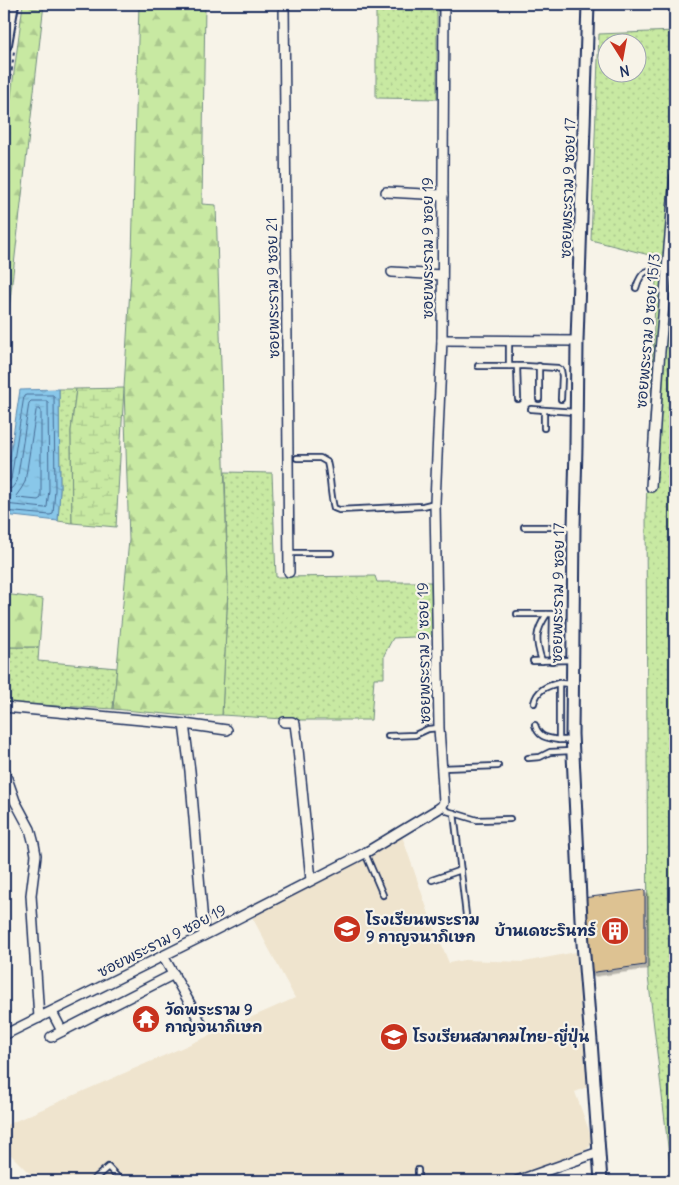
<svg xmlns="http://www.w3.org/2000/svg" width="679" height="1185" font-family="Delius,'Playpen Sans Thai',sans-serif">
	<defs>
		<pattern id="grass-dots" width="8" height="8" patternUnits="userSpaceOnUse" patternTransform="scale(1.25)"><rect width="8" height="8" fill="#c8e9a2"/><path d="M2 2h.1M6 6h.1" fill="none" stroke="#abc88e" stroke-width="1.8" stroke-linecap="round"/></pattern>
		<pattern id="forest-firs" width="22" height="20" patternUnits="userSpaceOnUse" patternTransform="scale(1.25)"><rect width="22" height="20" fill="#c8e9a2"/><path d="M5 1l3.5 6h-7zM16 11l3.5 6h-7z" fill="#abc88e"/></pattern>
		<pattern id="wetland-marsh" width="20" height="14" patternUnits="userSpaceOnUse" patternTransform="scale(1.25)"><rect width="20" height="14" fill="#c8e9a2"/><path d="M1 5h8M5 5V1M11 12h8M15 12V8" fill="none" stroke="#abc88e"/></pattern>
		<pattern id="water-ripples" width="26" height="14" patternUnits="userSpaceOnUse" patternTransform="scale(1.25)"><rect width="26" height="14" fill="#89c7e9"/><path d="M2 4q2-2 4 0t4 0M15 11q2-2 4 0t4 0" fill="none" stroke="#76abca"/></pattern>
		<filter id="shadow"><feDropShadow dx="3.5" dy="3.5" stdDeviation="0" flood-color="#0004"/></filter>
	</defs>
	<rect width="100%" height="100%" fill="#f7f3e8"/>
	<filter id="ink" filterUnits="userSpaceOnUse"><feTurbulence type="fractalNoise" baseFrequency=".02" numOctaves="2"/><feDisplacementMap in="SourceGraphic" scale="10" xChannelSelector="R" yChannelSelector="G"/><feConvolveMatrix kernelMatrix="1 2 1 2 8 2 1 2 1" color-interpolation-filters="sRGB"/></filter>
	<g filter="url(#ink)">
		<polygon fill="#efe4ce" points="402,836 429,914 449,963 464,960 524,962 576,952 587,1087 575,1092 591,1136 592,1144 586,1150 503,1181 37,1181 4,1148 4,1126 295,998 251,915 350,865"/>
		<g fill="url(#grass-dots)" stroke="#728c80" fill-rule="evenodd">
			<polygon points="376,4 437,4 437,99 376,98"/>
			<path d="M675,31V1181H672L648,976L646,509L657,257L591,240L599,34ZM606,42H636V72H606Z"/>
			<polygon points="59,389 76,389 71,431 72,523 58,521 60,490"/>
			<polygon points="225,472 272,473 276,577 375,576 377,582 431,582 433,636 393,638 384,655 384,678 374,678 371,720 299,720 222,715 228,588"/>
			<polygon points="4,647 39,647 38,661 117,668 113,709 4,703"/>
		</g>
		<g fill="url(#forest-firs)" stroke="#728c80">
			<polygon points="23,4 44,4 4,352 4,149"/>
			<polygon points="139,4 205,4 202,204 216,205 228,588 222,715 187,716 113,709 129,540 124,388 132,254"/>
			<polygon points="4,594 43,599 39,647 4,647"/>
		</g>
		<polygon fill="url(#wetland-marsh)" stroke="#728c80" points="124,388 116,527 72,523 71,431 76,389"/>
		<polygon fill="url(#water-ripples)" stroke="#5d8ab1" points="59,389 60,490 58,521 4,515 4,494 20,390"/>
		<g fill="none" stroke-linecap="round" stroke-linejoin="round">
			<g stroke="#476c96" stroke-width="1">
				<polygon points="37,409 40,409 41,411 41,498 38,500 18,498 16,496 21,489 25,482 36,411"/>
				<polyline points="4,484 8,483 11,479 24,396 26,395 53,395 54,397 55,490 53,514 50,515 4,511"/>
				<polyline points="4,490 12,488 17,481 29,403 31,401 47,401 48,403 49,490 47,507 45,508 4,504"/>
			</g>
		</g>
		<polygon fill="#ddc292" stroke="#1b2f5e" filter="url(#shadow)" points="645,890 645,965 589,973 583,898"/>
		<g fill="none" stroke-linecap="round" stroke-linejoin="round">
			<defs>
				<g id="service">
					<path d="M636,288C642,268 648,270 667,269"/>
					<polyline points="509,341 509,366"/>
					<polyline points="478,366 524,366 558,368 561,370 562,376 561,399"/>
					<polyline points="517,366 518,399"/>
					<polyline points="539,366 539,399"/>
					<polyline points="531,409 575,412"/>
					<polyline points="544,428 544,410"/>
					<path d="M297,458H320L327,462C331,477 330,493 334,508L339,510L423,506L435,503"/>
					<polyline points="524,527 572,527"/>
					<polyline points="289,553 331,553"/>
					<polyline points="517,614 547,614"/>
					<polyline points="533,661 571,660"/>
					<path d="M542,661C535,640 535,632 547,614H552L553,615L552,661"/>
					<path d="M534,703C537,690 546,686 559,683"/>
					<path d="M535,725C539,738 547,738 559,740"/>
					<polyline points="388,736 415,735 428,729 439,728"/>
					<polyline points="571,740 559,740 559,683 572,684"/>
					<polyline points="528,758 540,757 550,752 571,751"/>
					<polyline points="442,768 498,766"/>
					<polyline points="442,806 447,811 477,820 510,819"/>
					<polyline points="454,813 466,915"/>
					<polyline points="365,853 383,895"/>
					<polyline points="432,880 461,870"/>
					<polyline points="418,1170 418,1181"/>
					<polyline points="92,1181 108,1167 121,1181"/>
				</g>
				<g id="minor">
					<polyline points="284,4 289,572"/>
					<polyline points="386,192 443,195"/>
					<polyline points="392,272 442,275"/>
					<polyline points="442,340 577,341"/>
					<polyline points="651,487 659,363 675,177"/>
					<polyline points="4,707 184,724 190,771 204,935"/>
					<polyline points="284,722 292,722 295,724 297,739 311,880"/>
					<polyline points="184,724 227,730"/>
					<polyline points="4,770 15,801 30,829 34,844 36,855 31,895 39,1018"/>
					<polyline points="163,956 202,1025"/>
					<polyline points="52,1012 62,1031"/>
					<polyline points="4,1035 213,931 365,853 438,809 442,806 444,802 439,728 435,503 442,340 444,4"/>
					<polyline points="51,1037 174,974"/>
					<polyline points="517,1181 599,1152"/>
				</g>
				<polyline id="tertiary" points="588,4 577,341 576,447 574,527 572,734 581,919 591,1041 601,1181"/>
				<polyline id="primary" points="4,44 11,4"/>
			</defs>
			<use href="#service" stroke="#1b2f5e" stroke-width="8"/>
			<use href="#minor" stroke="#1b2f5e" stroke-width="12"/>
			<use href="#tertiary" stroke="#1b2f5e" stroke-width="15"/>
			<use href="#primary" stroke="#1b2f5e" stroke-width="18"/>
			<g stroke="#1b2f5e" stroke-width="2" stroke-dasharray="4 4" stroke-linecap="butt">
				<polyline points="4,135 14,51"/>
				<polyline points="4,1180 5,1181"/>
			</g>
			<use href="#service" stroke="#f7f3e8" stroke-width="4.5"/>
			<use href="#minor" stroke="#f7f3e8" stroke-width="9"/>
			<use href="#tertiary" stroke="#f7f3e8" stroke-width="11"/>
			<use href="#primary" stroke="#f7f3e8" stroke-width="14"/>
		</g>
	</g>
	<defs>
		<symbol id="school-disc" viewBox="-11 -11 22 22"><circle r="9.5" fill="#c8321e" stroke="#f7f3e8"/><path d="M0-5L7-2L0 1L-7-2ZM-4 1L0 2.5L4 1V4Q0 6-4 4Z" fill="#fff"/></symbol>
		<symbol id="building-disc" viewBox="-11 -11 22 22"><circle r="9.5" fill="#c8321e" stroke="#f7f3e8"/><path d="M-4-6H4V6H1V3H-1V6H-4ZM-2.5-4.3h1.7v1.8h-1.7ZM.8-4.3h1.7v1.8H.8ZM-2.5-1h1.7V.8h-1.7ZM.8-1h1.7V.8H.8Z" fill="#fff"/></symbol>
		<symbol id="temple-disc" viewBox="-11 -11 22 22"><circle r="9.5" fill="#c8321e" stroke="#f7f3e8"/><path d="M0-6L5-2H3V0L6.5 2.5H4V6H1.5V3h-3V6H-4V2.5H-6.5L-3 0V-2H-5Z" fill="#fff"/></symbol>
	</defs>
	<g fill-rule="evenodd">
		<use href="#school-disc" x="331" y="913" width="32" height="32"/>
		<use href="#building-disc" x="599" y="915" width="32" height="32"/>
		<use href="#temple-disc" x="130" y="1003" width="32" height="32"/>
		<use href="#school-disc" x="378" y="1021" width="32" height="32"/>
	</g>
	<g text-anchor="middle" stroke-width="4.5" stroke-linejoin="round" paint-order="stroke">
		<g font-size="15" fill="#1b2f5e" stroke="#f7f3e8">
			<text transform="translate(568 188) rotate(-88)" y="5">ซอยพระราม 9 ซอย 17</text>
			<text transform="translate(428 248) rotate(-90)" y="5">ซอยพระราม 9 ซอย 19</text>
			<text transform="translate(273 288) rotate(-91)" y="5">ซอยพระราม 9 ซอย 21</text>
			<text transform="translate(648 331) rotate(-85)" y="5">ซอยพระราม 9 ซอย 15/3</text>
			<text transform="translate(558 593) rotate(-89)" y="5">ซอยพระราม 9 ซอย 17</text>
			<text transform="translate(424 653) rotate(-91)" y="5">ซอยพระราม 9 ซอย 19</text>
			<text transform="translate(162 941) rotate(-27)" y="5">ซอยพระราม 9 ซอย 19</text>
		</g>
		<g font-size="15" font-weight="bold" fill="#1b2f5e" stroke="#f7f3e8" text-anchor="start">
			<text x="366" y="925">โรงเรียนพระราม<tspan x="366" dy="17">9 กาญจนาภิเษก</tspan></text>
			<text x="596" y="936" text-anchor="end">บ้านเดชะรินทร์</text>
			<text x="165" y="1015">วัดพระราม 9<tspan x="165" dy="17">กาญจนาภิเษก</tspan></text>
			<text x="413" y="1042">โรงเรียนสมาคมไทย-ญี่ปุ่น</text>
		</g>
	</g>
	<rect width="679" height="1185" fill="none" stroke="#f7f3e8" stroke-width="20"/>
	<rect x="10" y="10" width="659" height="1165" fill="none" stroke="#1b2f5e" stroke-width="2" filter="url(#ink)"/>
	<g transform="translate(622 58) rotate(169)"><circle r="24" fill="#f7f3e8" stroke="#9fa5b1"/>
	<path d="M0-4L9 19L0 12L-9 19Z" fill="#c8321e"/>
	<text y="-8" font-size="14" font-weight="bold" text-anchor="middle" fill="#1b2f5e">N</text>
	</g>
</svg>
